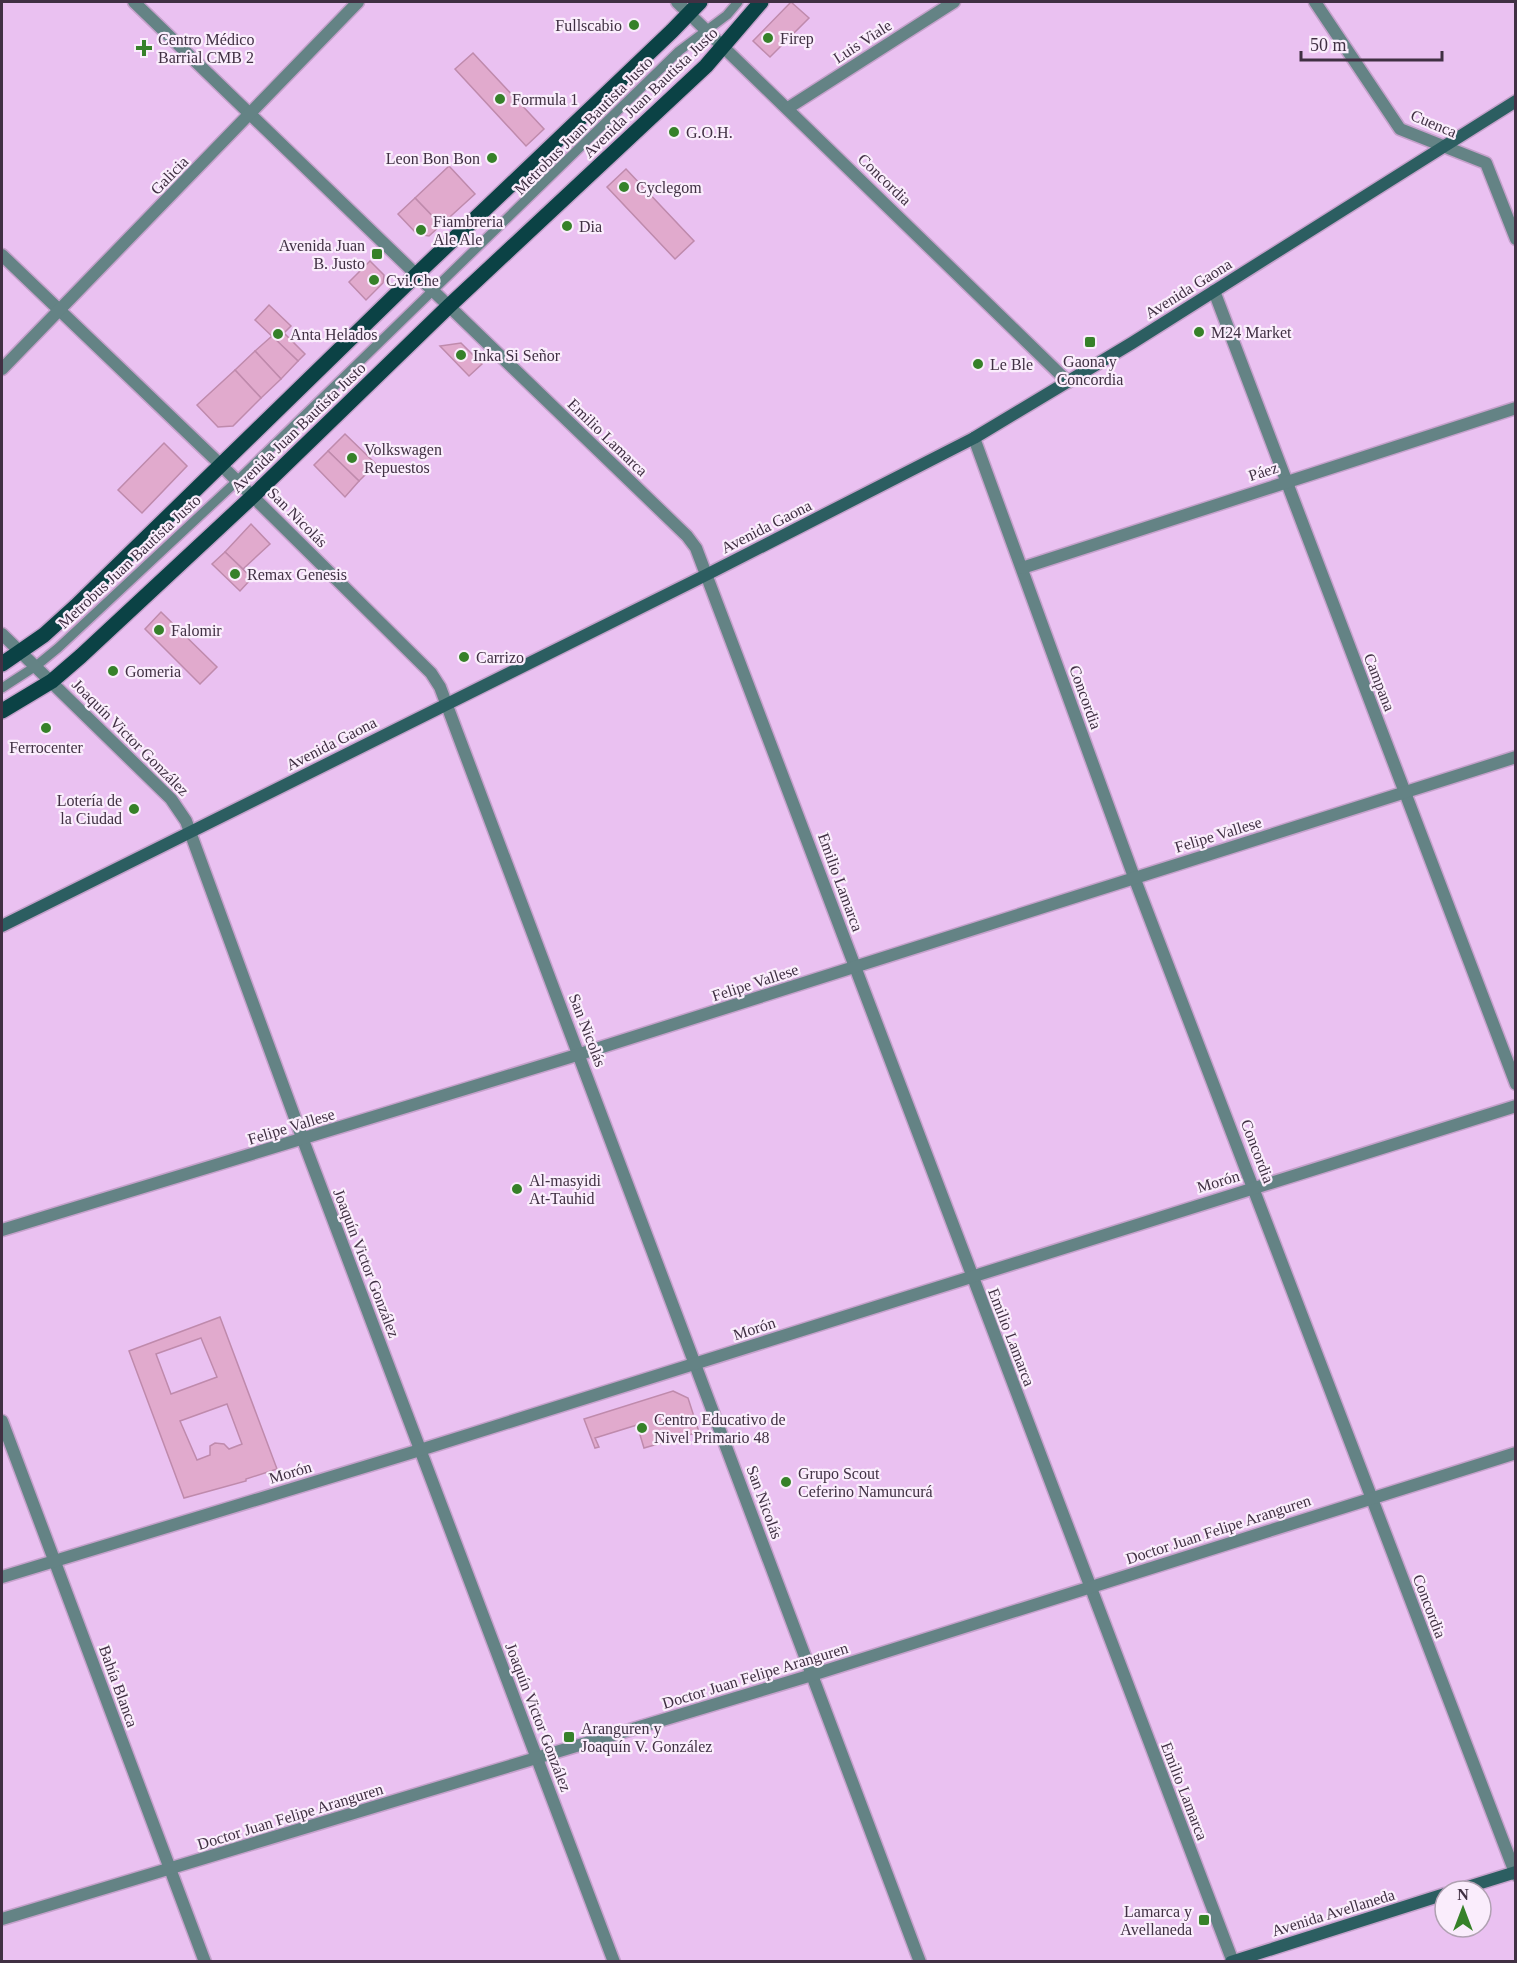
<svg xmlns="http://www.w3.org/2000/svg" width="1517" height="1963" font-family="'Times New Roman',serif">
	<rect width="100%" height="100%" fill="#eac1f1"/>
	<g fill="#e1aacd" stroke="#bf8aac" stroke-width="1.5" fill-rule="evenodd">
		<polygon points="791,2 809,18 770,57 753,41"/>
		<polygon points="473,53 544,129 526,146 455,69"/>
		<polygon points="449,166 475,194 441,225 415,198"/>
		<polygon points="626,169 694,241 675,259 607,187"/>
		<polygon points="415,198 441,225 429,236 417,234 398,214"/>
		<polygon points="370,261 384,275 383,283 366,300 349,282"/>
		<polygon points="269,305 291,326 284,333 305,354 298,361 255,320"/>
		<polygon points="272,336 298,361 281,379 255,351"/>
		<polygon points="461,343 482,364 469,376 440,346"/>
		<polygon points="255,351 281,379 261,398 235,370"/>
		<polygon points="235,370 261,398 233,426 218,427 197,405"/>
		<polygon points="345,434 376,464 359,481 328,451"/>
		<polygon points="164,443 187,466 142,513 118,490"/>
		<polygon points="328,451 359,481 345,497 314,465"/>
		<polygon points="251,524 270,544 243,569 225,552"/>
		<polygon points="225,552 252,578 240,591 212,564"/>
		<polygon points="161,612 217,667 200,684 145,629"/>
		<path d="M220,1317L277,1469L246,1479V1481L184,1498L129,1351ZM201,1338L217,1377L171,1394L156,1354ZM227,1404L242,1444L229,1449L224,1444L215,1443L210,1446V1455L197,1460L180,1421Z"/>
		<polygon points="673,1391 688,1398 699,1432 644,1448 637,1425 595,1438 599,1447 595,1448 584,1419"/>
	</g>
	<g fill="none" stroke-linecap="round" stroke-linejoin="round">
		<defs>
			<polyline id="lane" points="2,688 36,666 58,648 237,481 679,51 727,15 738,2"/>
			<g id="street">
				<polyline points="134,2 687,536 696,548 1233,1962"/>
				<polyline points="677,2 1068,382"/>
				<polyline points="1315,2 1400,129 1486,163 1516,239"/>
				<polyline points="788,108 954,2"/>
				<polyline points="2,255 221,465 431,673 440,687 920,1962"/>
				<polyline points="1214,291 1516,1084"/>
				<polyline points="2,369 358,2"/>
				<polyline points="974,438 1134,877 1516,1875"/>
				<polyline points="1022,568 1516,408"/>
				<polyline points="2,634 171,799 186,821 303,1140 614,1962"/>
				<polyline points="2,1230 580,1054 1516,757"/>
				<polyline points="2,1421 205,1962"/>
				<polyline points="2,1577 420,1450 1516,1106"/>
				<polyline points="2,1919 812,1675 1516,1453"/>
			</g>
			<g id="secondary">
				<polyline points="2,926 708,574 974,438 1132,343 1516,101"/>
				<polyline points="1455,1891 1516,1872"/>
				<polyline points="1231,1962 1445,1894"/>
			</g>
			<g id="primary">
				<polyline points="2,664 44,635 76,606 417,274 672,31 700,2"/>
				<polyline points="2,711 52,681 81,656 253,496 449,306 706,66 761,2"/>
			</g>
		</defs>
		<use href="#lane" stroke="#c5a1cb" stroke-width="12"/>
		<use href="#street" stroke="#c5a1cb" stroke-width="15"/>
		<use href="#secondary" stroke="#c5a1cb" stroke-width="15"/>
		<use href="#primary" stroke="#c5a1cb" stroke-width="18"/>
		<use href="#lane" stroke="#648385" stroke-width="9"/>
		<use href="#street" stroke="#648385" stroke-width="12"/>
		<use href="#secondary" stroke="#2c5e61" stroke-width="12"/>
		<use href="#primary" stroke="#0b4245" stroke-width="15"/>
	</g>
	<g fill="#368129" stroke="#faedfc" stroke-width="2">
		<circle cx="634" cy="25" r="6"/>
		<circle cx="768" cy="38" r="6"/>
		<path d="M141 39h6v6h6v6h-6v6h-6v-6h-6v-6h6z"/>
		<circle cx="500" cy="99" r="6"/>
		<circle cx="674" cy="132" r="6"/>
		<circle cx="492" cy="158" r="6"/>
		<circle cx="624" cy="187" r="6"/>
		<circle cx="567" cy="226" r="6"/>
		<circle cx="421" cy="230" r="6"/>
		<rect x="371" y="248" width="12" height="12" rx="3"/>
		<circle cx="374" cy="280" r="6"/>
		<circle cx="1199" cy="332" r="6"/>
		<circle cx="278" cy="334" r="6"/>
		<rect x="1084" y="336" width="12" height="12" rx="3"/>
		<circle cx="461" cy="355" r="6"/>
		<circle cx="978" cy="364" r="6"/>
		<circle cx="352" cy="458" r="6"/>
		<circle cx="235" cy="574" r="6"/>
		<circle cx="159" cy="630" r="6"/>
		<circle cx="464" cy="657" r="6"/>
		<circle cx="113" cy="671" r="6"/>
		<circle cx="46" cy="728" r="6"/>
		<circle cx="134" cy="809" r="6"/>
		<circle cx="517" cy="1189" r="6"/>
		<circle cx="642" cy="1428" r="6"/>
		<circle cx="786" cy="1482" r="6"/>
		<rect x="563" y="1731" width="12" height="12" rx="3"/>
		<rect x="1198" y="1914" width="12" height="12" rx="3"/>
	</g>
	<g text-anchor="middle" stroke-width="4.5" stroke-linejoin="round" paint-order="stroke">
		<g font-size="16" fill="#403043" stroke="#faedfc" text-anchor="start">
			<text x="622" y="31" text-anchor="end">Fullscabio</text>
			<text x="780" y="44">Firep</text>
			<text x="158" y="45">Centro Médico<tspan x="158" dy="18">Barrial CMB 2</tspan></text>
			<text x="512" y="105">Formula 1</text>
			<text x="686" y="138">G.O.H.</text>
			<text x="480" y="164" text-anchor="end">Leon Bon Bon</text>
			<text x="636" y="193">Cyclegom</text>
			<text x="433" y="227">Fiambreria<tspan x="433" dy="18">Ale Ale</tspan></text>
			<text x="579" y="232">Dia</text>
			<text x="365" y="251" text-anchor="end">Avenida Juan<tspan x="365" dy="18">B. Justo</tspan></text>
			<text x="386" y="286">Cvi.Che</text>
			<text x="1211" y="338">M24 Market</text>
			<text x="290" y="340">Anta Helados</text>
			<text x="473" y="361">Inka Si Señor</text>
			<text x="1090" y="367" text-anchor="middle">Gaona y<tspan x="1090" dy="18">Concordia</tspan></text>
			<text x="990" y="370">Le Ble</text>
			<text x="364" y="455">Volkswagen<tspan x="364" dy="18">Repuestos</tspan></text>
			<text x="247" y="580">Remax Genesis</text>
			<text x="171" y="636">Falomir</text>
			<text x="476" y="663">Carrizo</text>
			<text x="125" y="677">Gomeria</text>
			<text x="46" y="753" text-anchor="middle">Ferrocenter</text>
			<text x="122" y="806" text-anchor="end">Lotería de<tspan x="122" dy="18">la Ciudad</tspan></text>
			<text x="529" y="1186">Al-masyidi<tspan x="529" dy="18">At-Tauhid</tspan></text>
			<text x="654" y="1425">Centro Educativo de<tspan x="654" dy="18">Nivel Primario 48</tspan></text>
			<text x="798" y="1479">Grupo Scout<tspan x="798" dy="18">Ceferino Namuncurá</tspan></text>
			<text x="581" y="1734">Aranguren y<tspan x="581" dy="18">Joaquín V. González</tspan></text>
			<text x="1192" y="1917" text-anchor="end">Lamarca y<tspan x="1192" dy="18">Avellaneda</tspan></text>
		</g>
		<g font-size="16" fill="#403043" stroke="#faedfc">
			<text transform="translate(862 41) rotate(-33)" y="6">Luis Viale</text>
			<text transform="translate(650 92) rotate(-44)" y="6">Avenida Juan Bautista Justo</text>
			<text transform="translate(1434 123) rotate(23)" y="6">Cuenca</text>
			<text transform="translate(583 125) rotate(-45)" y="6">Metrobus Juan Bautista Justo</text>
			<text transform="translate(169 175) rotate(-46)" y="6">Galicia</text>
			<text transform="translate(885 179) rotate(44)" y="6">Concordia</text>
			<text transform="translate(1188 288) rotate(-32)" y="6">Avenida Gaona</text>
			<text transform="translate(298 427) rotate(-44)" y="6">Avenida Juan Bautista Justo</text>
			<text transform="translate(608 437) rotate(44)" y="6">Emilio Lamarca</text>
			<text transform="translate(1263 471) rotate(-18)" y="6">Páez</text>
			<text transform="translate(298 517) rotate(45)" y="6">San Nicolás</text>
			<text transform="translate(766 526) rotate(-27)" y="6">Avenida Gaona</text>
			<text transform="translate(129 561) rotate(-43)" y="6">Metrobus Juan Bautista Justo</text>
			<text transform="translate(1380 682) rotate(69)" y="6">Campana</text>
			<text transform="translate(1086 697) rotate(70)" y="6">Concordia</text>
			<text transform="translate(131 737) rotate(45)" y="6">Joaquín Victor González</text>
			<text transform="translate(331 743) rotate(-27)" y="6">Avenida Gaona</text>
			<text transform="translate(1218 834) rotate(-17)" y="6">Felipe Vallese</text>
			<text transform="translate(841 882) rotate(70)" y="6">Emilio Lamarca</text>
			<text transform="translate(755 982) rotate(-18)" y="6">Felipe Vallese</text>
			<text transform="translate(588 1030) rotate(69)" y="6">San Nicolás</text>
			<text transform="translate(291 1126) rotate(-17)" y="6">Felipe Vallese</text>
			<text transform="translate(1258 1151) rotate(69)" y="6">Concordia</text>
			<text transform="translate(1218 1181) rotate(-17)" y="6">Morón</text>
			<text transform="translate(367 1263) rotate(69)" y="6">Joaquín Victor González</text>
			<text transform="translate(754 1328) rotate(-18)" y="6">Morón</text>
			<text transform="translate(1012 1337) rotate(69)" y="6">Emilio Lamarca</text>
			<text transform="translate(290 1472) rotate(-17)" y="6">Morón</text>
			<text transform="translate(765 1502) rotate(70)" y="6">San Nicolás</text>
			<text transform="translate(1218 1529) rotate(-18)" y="6">Doctor Juan Felipe Aranguren</text>
			<text transform="translate(1430 1606) rotate(69)" y="6">Concordia</text>
			<text transform="translate(755 1675) rotate(-17)" y="6">Doctor Juan Felipe Aranguren</text>
			<text transform="translate(119 1686) rotate(70)" y="6">Bahía Blanca</text>
			<text transform="translate(539 1717) rotate(69)" y="6">Joaquín Victor González</text>
			<text transform="translate(1185 1791) rotate(69)" y="6">Emilio Lamarca</text>
			<text transform="translate(290 1816) rotate(-17)" y="6">Doctor Juan Felipe Aranguren</text>
			<text transform="translate(1333 1912) rotate(-17)" y="6">Avenida Avellaneda</text>
		</g>
	</g>
	<rect width="1517" height="1963" fill="none" stroke="#403043" stroke-width="6"/>
	<g transform="translate(1463 1909)"><circle r="28" fill="#faedfc" stroke="#b0a1b2" stroke-width="1.5"/>
	<path d="M0-4.5L10 22L0 15L-10 22Z" fill="#368129"/>
	<text y="-9" font-size="16" font-weight="bold" text-anchor="middle" fill="#403043">N</text>
	</g>
	<path d="M1301 51v9h141v-9" fill="none" stroke="#403043" stroke-width="3"/>
	<text x="1310" y="51" font-size="18" fill="#403043" stroke="#faedfc" stroke-width="4.5" paint-order="stroke">50 m</text>
</svg>
